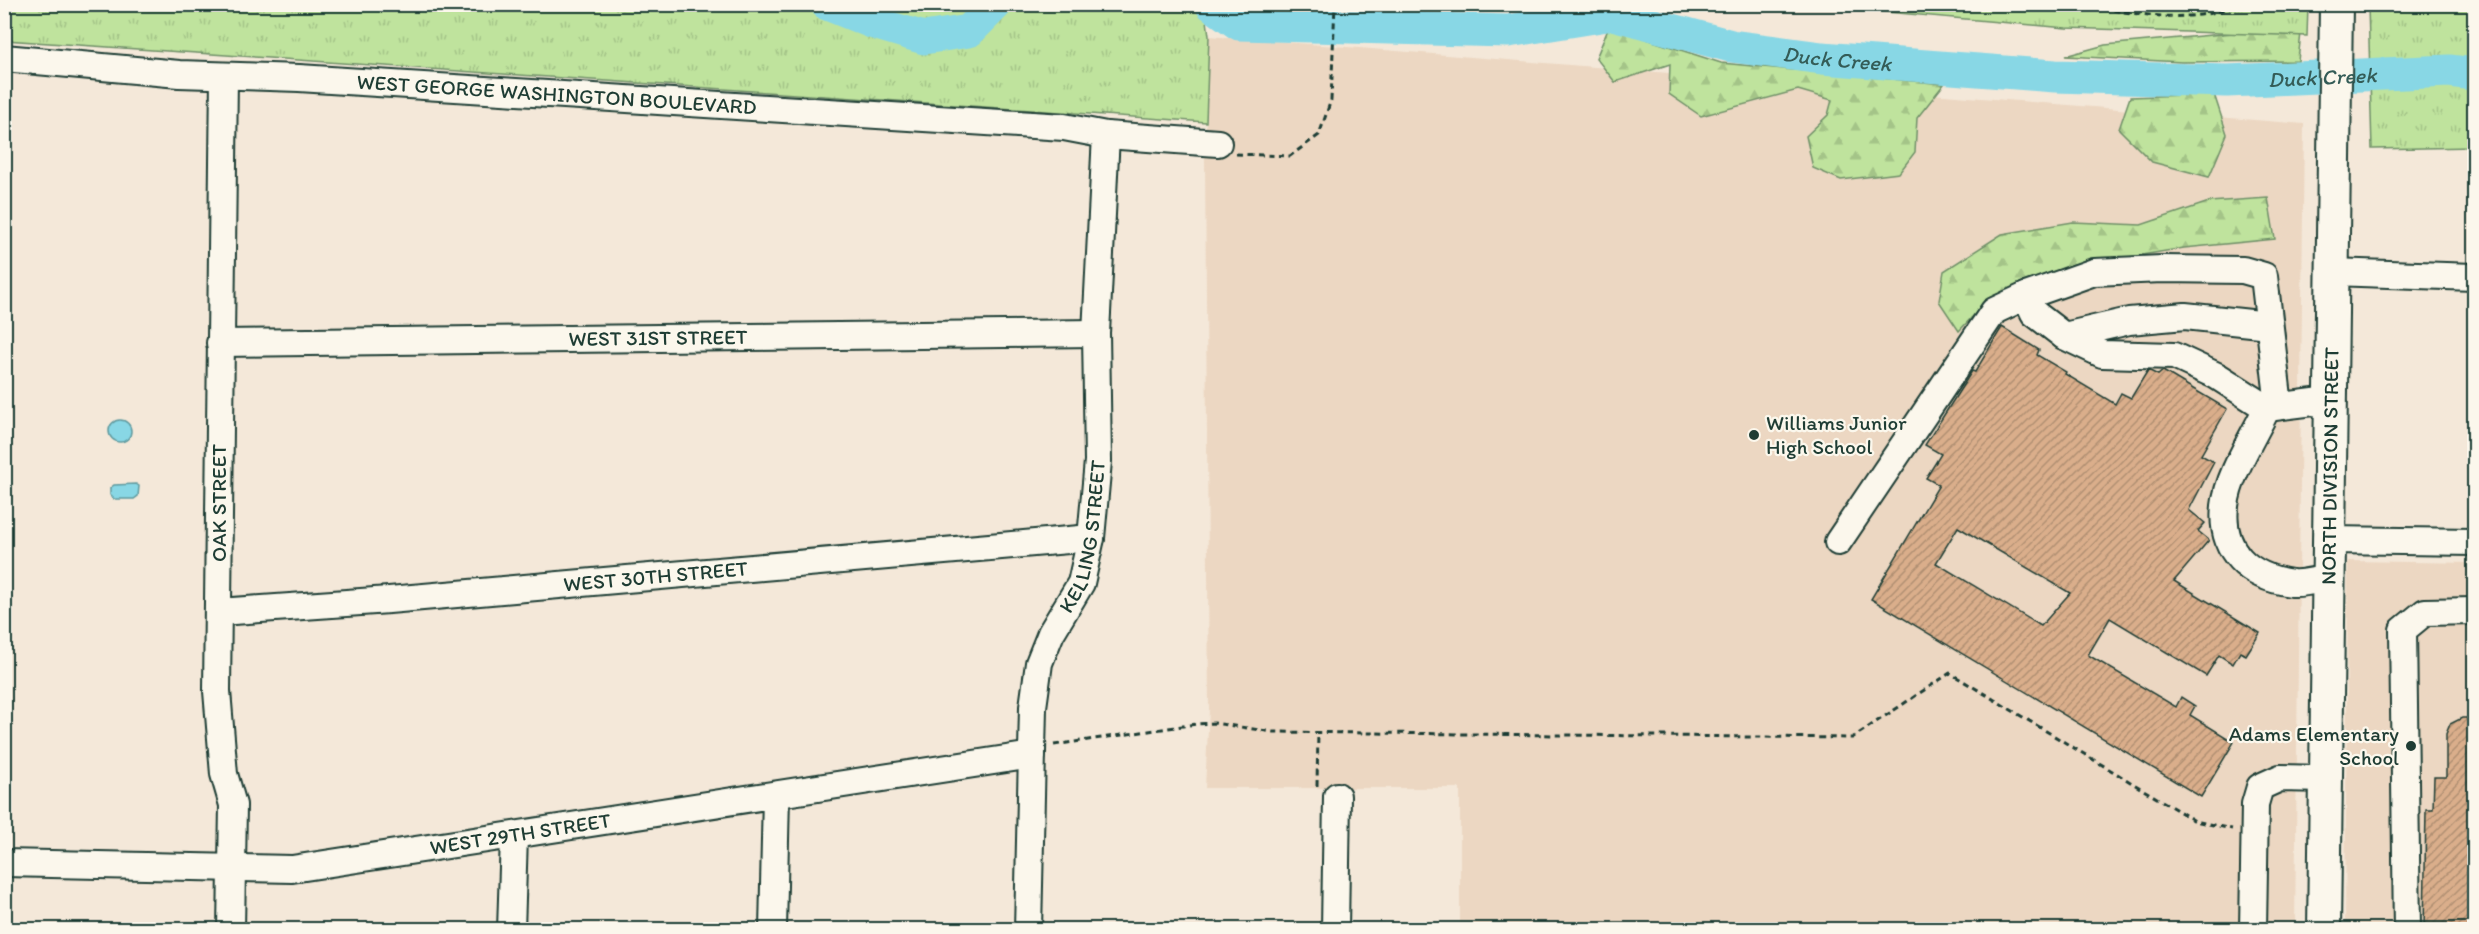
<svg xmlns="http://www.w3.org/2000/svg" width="2479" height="934" font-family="Itim,sans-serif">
	<defs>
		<pattern id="forest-firs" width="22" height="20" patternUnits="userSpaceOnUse" patternTransform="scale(1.5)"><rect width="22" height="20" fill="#bfe39d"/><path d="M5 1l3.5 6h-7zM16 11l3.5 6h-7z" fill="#a4c488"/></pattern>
		<pattern id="park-tufts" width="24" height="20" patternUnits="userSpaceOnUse" patternTransform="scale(1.5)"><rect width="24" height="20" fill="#bfe39d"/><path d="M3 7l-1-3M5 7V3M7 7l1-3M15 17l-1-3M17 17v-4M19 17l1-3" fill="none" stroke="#a4c488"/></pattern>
		<pattern id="building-hatch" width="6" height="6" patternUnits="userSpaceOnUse" patternTransform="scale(1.5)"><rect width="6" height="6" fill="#daae8b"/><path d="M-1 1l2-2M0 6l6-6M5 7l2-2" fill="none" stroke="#b08f72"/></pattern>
	</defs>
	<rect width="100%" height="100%" fill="#f4e8d9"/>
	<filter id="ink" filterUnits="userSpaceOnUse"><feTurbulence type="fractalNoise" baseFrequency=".0167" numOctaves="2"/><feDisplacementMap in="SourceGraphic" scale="12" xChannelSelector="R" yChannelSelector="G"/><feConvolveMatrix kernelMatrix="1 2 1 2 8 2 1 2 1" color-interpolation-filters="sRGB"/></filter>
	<g filter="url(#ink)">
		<g fill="#ecd7c2">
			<polygon points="1209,36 2304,124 2295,929 1460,929 1460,788 1205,788 1209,710 1205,159"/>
			<polygon points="2348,561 2474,563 2474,929 2345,930"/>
		</g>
		<g fill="url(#forest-firs)" stroke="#6f9068" stroke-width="1.5">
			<polygon points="2302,23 2298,61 2182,62 2065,56 2105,45 2233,33"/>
			<polygon points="1609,27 1721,63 1944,84 1917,118 1915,152 1899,173 1841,180 1813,168 1806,136 1828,115 1832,100 1798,90 1701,116 1669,94 1670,64 1615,82 1596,58"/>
			<polygon points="2214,94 2227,134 2209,177 2152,162 2119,129 2130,97"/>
			<polygon points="2268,198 2275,239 2184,248 2069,267 1991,297 1959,331 1939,301 1944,271 2002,234 2073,222 2141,225 2209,202"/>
		</g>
		<g fill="url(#park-tufts)" stroke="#6f9068" stroke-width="1.5">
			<polygon points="5,4 1205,5 1209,36 1206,122 5,40"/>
			<polygon points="1808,5 2308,5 2307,36 2066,28"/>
			<polygon points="2368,5 2474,5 2474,147 2372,149"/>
		</g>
		<g fill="#88d7e5" stroke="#5e999e" stroke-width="1.5">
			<circle cx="120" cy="431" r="11"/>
			<polygon points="136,484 139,486 138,496 134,499 114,499 110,495 110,488 114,485"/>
		</g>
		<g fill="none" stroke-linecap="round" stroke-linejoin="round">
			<g stroke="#88d7e5" stroke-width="33">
				<polyline points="827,4 874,23 924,38 969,31 996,4"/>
				<path id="s1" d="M1211,4L1239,24L1508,31L1613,14L1731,46L1822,58L2055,76L2227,81L2449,71L2474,74"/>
			</g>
		</g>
		<g fill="url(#building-hatch)" stroke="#1f3d34" stroke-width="1.5" fill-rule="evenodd">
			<path d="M2002,327L2039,350L2037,355L2066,372L2065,374L2115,404L2121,393L2131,398L2148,370L2158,375L2163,371L2227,409L2201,455L2214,462L2189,510L2205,523L2198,531L2209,540L2174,581L2260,633L2246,655L2240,652L2233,664L2219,655L2206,676L2110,618L2088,655L2176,707L2181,697L2195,706L2190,715L2234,742L2201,797L1871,599L1939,485L1926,478L1941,454L1925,445L1972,371L1975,372ZM1958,527L2070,593L2041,626L1936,563Z"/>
			<polygon points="2462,718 2475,718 2475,930 2424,930 2426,809 2433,809 2434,777 2446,777 2446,734 2450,724"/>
		</g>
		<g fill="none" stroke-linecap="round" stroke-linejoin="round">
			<defs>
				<g id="minor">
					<path id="s2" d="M4,58L179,74L299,78L1064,127L1106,135L1218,143"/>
					<polyline points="224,76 217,691 224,774 233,805 231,930"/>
					<polyline points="2332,272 2474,277"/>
					<polyline points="2026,296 2034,313 2064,336 2102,354 2174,356 2217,376 2267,408 2330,400"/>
					<polyline points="2064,336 2129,321 2185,316 2269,325"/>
					<path id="s3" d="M220,343L1096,333"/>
					<path d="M2267,408C2254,436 2228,475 2225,506C2220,551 2248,577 2292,583C2303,584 2317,580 2328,578"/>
					<polyline points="2329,540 2474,542"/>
					<polyline points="1838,542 1994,311 2026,296 2094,272 2162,269 2243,270 2264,276 2279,406"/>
					<path id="s4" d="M219,612L389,600L1091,538"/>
					<path id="s5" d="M4,863L292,869L1032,755"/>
					<polyline points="511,930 514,836"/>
					<polyline points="773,930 776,795"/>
					<path id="s6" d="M1028,930L1033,707L1039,663L1051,633L1081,583L1091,538L1098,461L1096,333L1106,135"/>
					<polyline points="1335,930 1337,796"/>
					<polyline points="2253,930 2255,804 2260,787 2280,778 2326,779"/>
					<polyline points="2407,930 2403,630 2425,612 2474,611"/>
				</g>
				<g id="major">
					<path id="s7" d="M2324,930L2336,4"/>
				</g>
			</defs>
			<use href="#minor" stroke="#1f3d34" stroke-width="30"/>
			<use href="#major" stroke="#1f3d34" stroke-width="36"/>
			<g stroke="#1f3d34" stroke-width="3" stroke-dasharray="6 4.5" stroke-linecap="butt">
				<path d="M2072,4C2125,11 2188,28 2238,4"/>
				<polyline points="1236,154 1290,156 1319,135 1331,100 1335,4"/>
				<polyline points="1054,745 1196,724 1214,723 1273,732 1852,738 1950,673 2195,821 2232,829"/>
				<polyline points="1317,786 1318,731"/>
			</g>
			<use href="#minor" stroke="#fbf7ec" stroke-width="26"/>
			<use href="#major" stroke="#fbf7ec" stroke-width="32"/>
		</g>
	</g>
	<g fill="#1f3d34" stroke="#fbf7ec" stroke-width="2">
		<circle cx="1754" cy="435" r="6"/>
		<circle cx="2411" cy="746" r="6"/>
	</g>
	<g text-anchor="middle" stroke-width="4.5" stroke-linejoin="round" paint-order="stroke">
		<g font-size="21" fill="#1f3d34" stroke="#fbf7ec">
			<text dy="7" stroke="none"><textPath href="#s2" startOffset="554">WEST GEORGE WASHINGTON BOULEVARD</textPath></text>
			<text dy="7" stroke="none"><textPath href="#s3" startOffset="438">WEST 31ST STREET</textPath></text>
			<text dy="7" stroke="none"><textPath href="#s7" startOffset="464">NORTH DIVISION STREET</textPath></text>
			<text transform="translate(219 503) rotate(-90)" y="7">OAK STREET</text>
			<text dy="7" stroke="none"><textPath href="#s6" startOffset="404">KELLING STREET</textPath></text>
			<text dy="7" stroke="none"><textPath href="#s4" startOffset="438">WEST 30TH STREET</textPath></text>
			<text dy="7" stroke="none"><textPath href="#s5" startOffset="519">WEST 29TH STREET</textPath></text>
		</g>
		<g font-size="21" fill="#1f3d34" stroke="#fbf7ec" text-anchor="start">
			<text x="1766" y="430">Williams Junior<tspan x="1766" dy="24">High School</tspan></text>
			<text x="2399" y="741" text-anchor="end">Adams Elementary<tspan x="2399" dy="24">School</tspan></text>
		</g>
		<g font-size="22" font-style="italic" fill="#345c57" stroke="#fbf7ec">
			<text dy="8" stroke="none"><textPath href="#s1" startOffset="639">Duck Creek</textPath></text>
			<text dy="8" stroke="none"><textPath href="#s1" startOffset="1125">Duck Creek</textPath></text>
		</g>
	</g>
	<rect width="2479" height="934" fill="none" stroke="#fbf7ec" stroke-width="24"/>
	<rect x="12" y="12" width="2455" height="910" fill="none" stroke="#1f3d34" stroke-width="2" filter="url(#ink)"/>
</svg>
